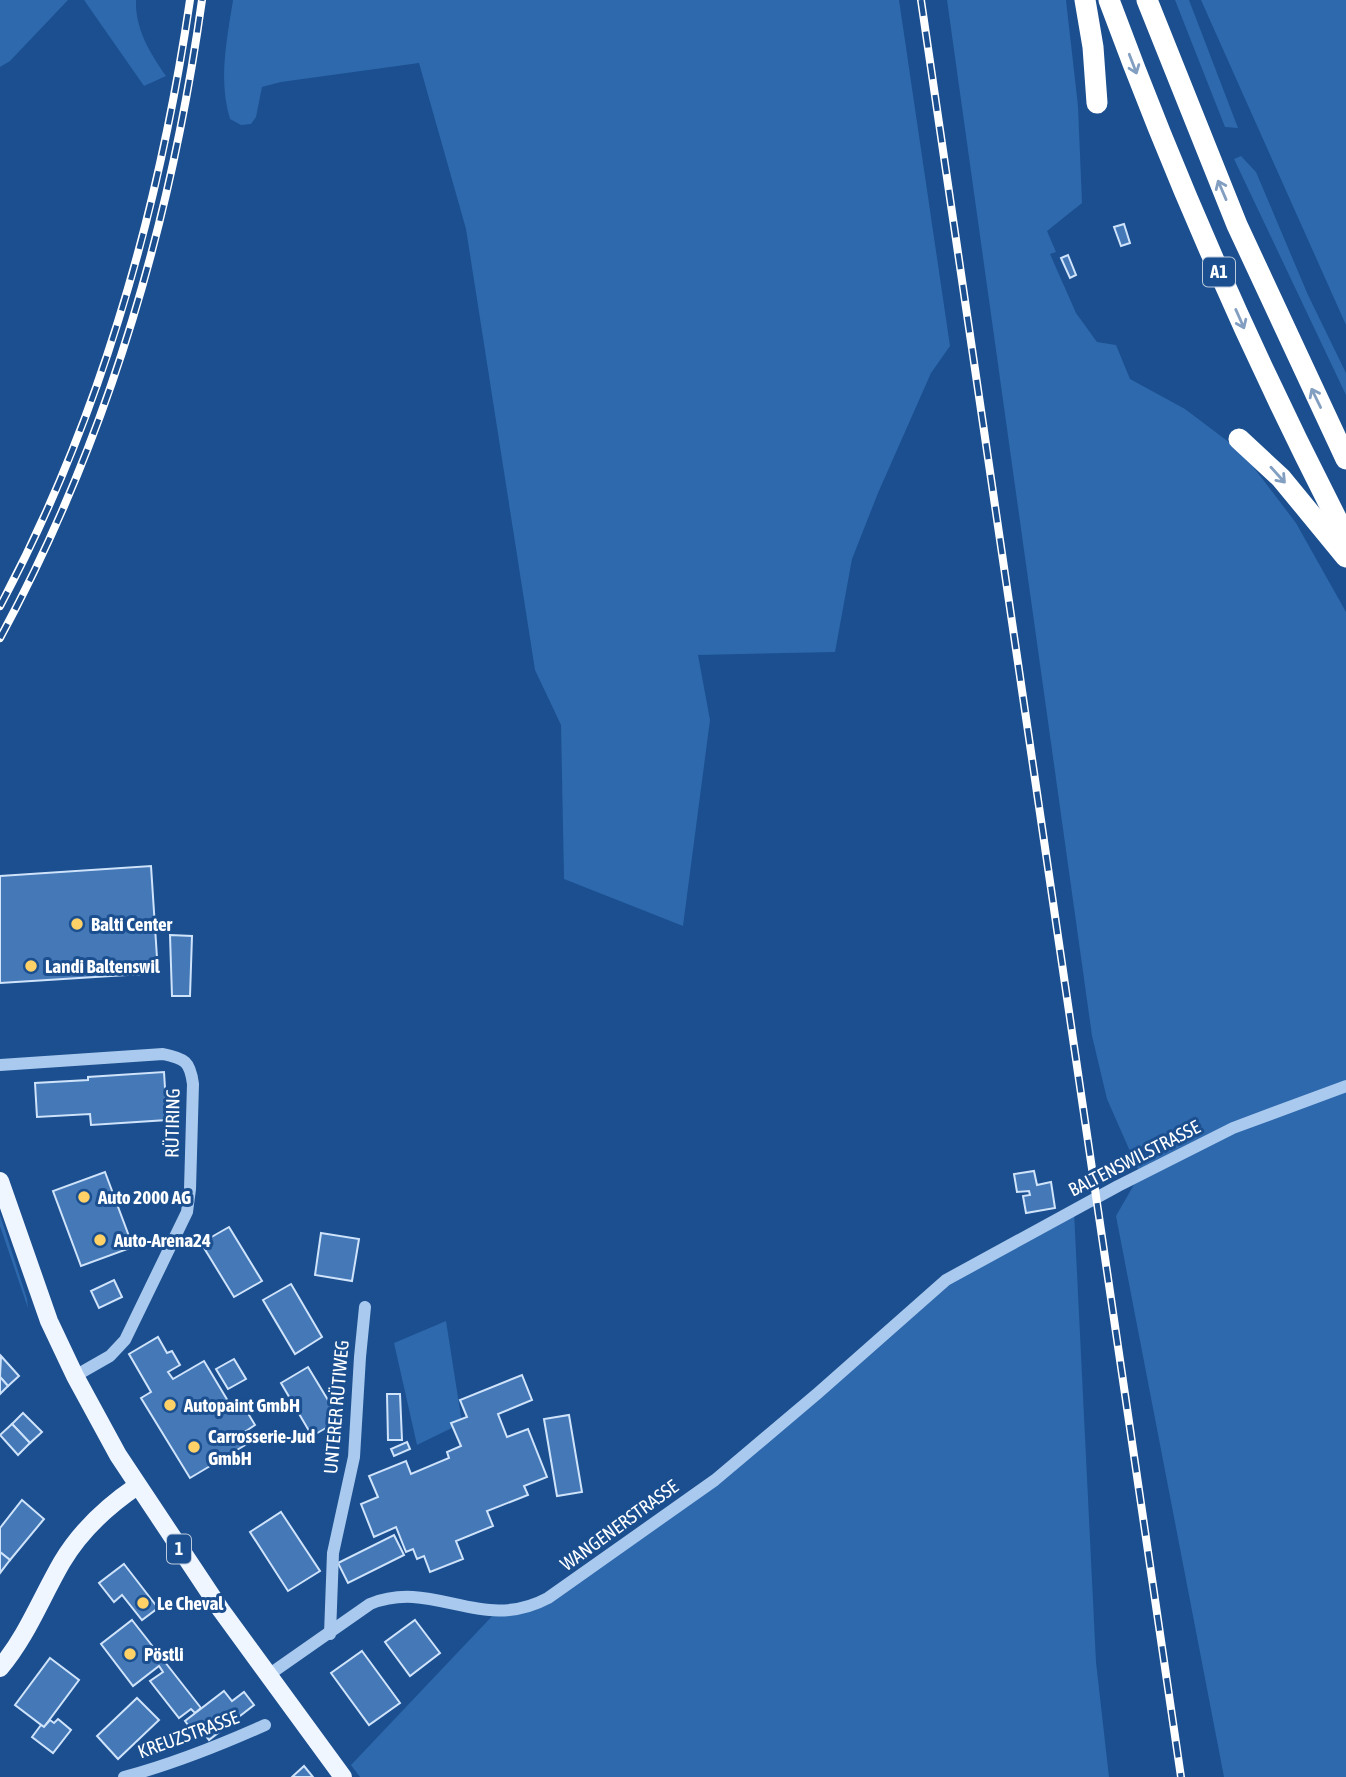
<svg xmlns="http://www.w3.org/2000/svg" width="1346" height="1777" font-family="'Asap Condensed',sans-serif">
	<rect width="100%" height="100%" fill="#1b4f8f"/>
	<g fill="#2e69ad">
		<polygon points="0,0 68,0 10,61 0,67"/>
		<path d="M84,0H136C135,29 150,53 166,76L144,86Z"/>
		<path d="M233,0H899L950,346L931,373L878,493L852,559L835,652L698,655L710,720L683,926L564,879L561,725L535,670L466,229L419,63L281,82L262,87L256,117L251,124L241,125L230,119C218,80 227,39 233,0Z"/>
		<polygon points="947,0 1066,0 1078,106 1082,203 1047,231 1056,252 1050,254 1076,313 1097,342 1116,345 1130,379 1185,409 1242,452 1296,523 1346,612 1346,1777 1224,1777 1116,1216 1140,1174 1107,1099 1092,1036"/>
		<polygon points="1175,0 1189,0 1238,128 1225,127"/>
		<polygon points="1201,0 1346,0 1346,325"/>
		<polygon points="1241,156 1256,172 1308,295 1346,373 1346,395 1234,159"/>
		<polygon points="1074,1211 1096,1662 1109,1777 360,1777 351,1765 496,1612 523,1609 715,1480 946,1280"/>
		<polygon points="0,1215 27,1299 28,1308 0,1226"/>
		<polygon points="446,1321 462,1423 417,1445 394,1343"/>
	</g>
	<g fill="#4478b7" stroke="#cfe3fa" stroke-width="2">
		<polygon points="1124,224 1130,243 1121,246 1114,227"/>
		<polygon points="1068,255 1076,275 1070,278 1061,258"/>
		<polygon points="151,866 158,973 0,983 0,876"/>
		<polygon points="170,935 192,936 190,996 172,996"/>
		<polygon points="164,1072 167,1120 91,1125 90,1114 37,1117 35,1083 88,1080 88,1077"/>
		<polygon points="1034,1171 1037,1185 1051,1182 1055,1208 1026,1213 1023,1196 1030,1195 1029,1191 1017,1192 1014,1174"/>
		<polygon points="105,1172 133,1247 81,1266 53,1191"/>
		<polygon points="229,1227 262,1281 234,1297 201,1243"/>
		<polygon points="321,1233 359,1239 352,1281 315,1275"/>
		<polygon points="114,1280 122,1297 99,1308 91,1291"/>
		<polygon points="291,1284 322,1337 295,1354 263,1300"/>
		<polygon points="158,1337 167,1353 172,1351 180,1365 168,1372 173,1379 204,1361 234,1411 243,1405 255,1425 246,1431 252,1441 190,1478 141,1398 151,1392 129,1354"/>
		<polygon points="1,1356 19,1376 8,1386 0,1377"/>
		<polygon points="234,1359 246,1379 228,1389 216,1369"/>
		<polygon points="308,1367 340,1420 312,1436 281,1383"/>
		<polygon points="522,1375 532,1400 498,1414 507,1437 528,1429 547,1477 524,1486 528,1495 487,1511 493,1526 456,1541 463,1559 430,1572 424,1556 417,1559 413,1549 406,1552 396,1527 374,1537 361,1504 378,1497 369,1476 406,1461 411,1474 449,1458 447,1452 461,1446 451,1423 467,1417 460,1400"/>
		<polygon points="0,1377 8,1386 0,1394"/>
		<polygon points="387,1394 400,1394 402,1440 388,1440"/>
		<polygon points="23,1413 42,1432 30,1443 12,1424"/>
		<polygon points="569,1415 582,1492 557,1496 544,1419"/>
		<polygon points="12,1424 30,1443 18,1455 0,1435"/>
		<polygon points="407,1442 410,1449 394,1456 391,1449"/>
		<polygon points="22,1500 44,1519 10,1560 0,1552 0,1528"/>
		<polygon points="281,1512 320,1571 288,1591 250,1532"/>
		<polygon points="394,1535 404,1555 348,1583 338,1563"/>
		<polygon points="0,1552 10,1560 0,1573"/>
		<polygon points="124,1564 158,1608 142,1620 122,1595 114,1602 99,1583"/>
		<polygon points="132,1620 201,1708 195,1713 191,1709 179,1718 150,1681 163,1672 159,1666 133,1686 101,1644"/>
		<polygon points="415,1620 440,1653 410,1676 385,1642"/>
		<polygon points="362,1651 400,1703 369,1725 331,1673"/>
		<polygon points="50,1658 79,1680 44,1727 15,1705"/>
		<polygon points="224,1691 232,1701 244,1692 254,1705 209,1740 200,1728 194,1733 185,1721"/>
		<polygon points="137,1698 159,1720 118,1759 97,1736"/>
		<polygon points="58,1719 71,1730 53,1753 32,1737 41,1725 44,1727 50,1720 54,1723"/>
		<polygon points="304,1766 313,1777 292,1777"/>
	</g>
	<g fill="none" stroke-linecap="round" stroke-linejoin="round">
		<g stroke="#a9c9ee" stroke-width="12">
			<path d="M0,1065L163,1054C185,1059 190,1061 193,1084L190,1189L187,1212L125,1340L110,1356L75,1376"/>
			<polyline points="330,1634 333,1553 354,1457 360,1357 365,1307"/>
			<path d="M267,1676L370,1604C434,1578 481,1634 548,1598L715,1480L818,1393L946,1280L1118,1186L1233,1128L1346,1086"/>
			<path d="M124,1777C173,1764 218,1746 265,1725"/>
		</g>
		<g stroke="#f0f6ff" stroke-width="18">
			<polyline points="0,1181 49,1321 75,1376 118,1455 221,1610 343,1777"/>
			<path d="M0,1668C27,1636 41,1598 62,1562C81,1530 106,1507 137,1486"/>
		</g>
		<g stroke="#fff" stroke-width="21">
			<polyline points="1085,0 1093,47 1097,103"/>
			<path d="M1109,0C1177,184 1256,363 1346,537"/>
			<polyline points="1147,0 1237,225 1346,459"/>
			<polyline points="1239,439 1281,478 1346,557"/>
		</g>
		<defs>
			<g id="rail">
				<polyline points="921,0 1181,1777"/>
				<path d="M0,606C101,417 159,211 190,0"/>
				<path d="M0,638C108,439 171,223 202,0"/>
			</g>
		</defs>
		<use href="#rail" stroke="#fff" stroke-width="8"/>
		<use href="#rail" stroke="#1b4f8f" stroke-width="5" stroke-dasharray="16" stroke-linecap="butt"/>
	</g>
	<defs><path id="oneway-shaft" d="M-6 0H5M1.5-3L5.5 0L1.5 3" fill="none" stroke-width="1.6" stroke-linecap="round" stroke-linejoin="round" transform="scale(1.75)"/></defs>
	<g stroke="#829ec1">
		<use href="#oneway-shaft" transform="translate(1133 64) rotate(69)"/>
		<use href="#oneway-shaft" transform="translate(1222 190) rotate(-113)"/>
		<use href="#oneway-shaft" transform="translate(1240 319) rotate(66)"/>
		<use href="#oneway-shaft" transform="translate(1316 398) rotate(-116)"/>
		<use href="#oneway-shaft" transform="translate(1278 475) rotate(48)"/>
	</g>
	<g fill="#ffd166" stroke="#1b4f8f" stroke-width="2.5">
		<circle cx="77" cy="924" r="7"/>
		<circle cx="31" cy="966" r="7"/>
		<circle cx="84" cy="1197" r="7"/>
		<circle cx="100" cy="1240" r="7"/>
		<circle cx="170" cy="1405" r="7"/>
		<circle cx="194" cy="1447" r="7"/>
		<circle cx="143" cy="1603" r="7"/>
		<circle cx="130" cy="1654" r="7"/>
	</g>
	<g text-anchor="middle" stroke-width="6" stroke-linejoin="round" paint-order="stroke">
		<g fill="#1b4f8f" stroke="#bbcadd" stroke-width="2">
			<rect x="1203" y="257.5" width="32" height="29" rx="5"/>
			<rect x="167" y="1534.5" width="24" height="29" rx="5"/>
		</g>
		<g font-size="18" font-weight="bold" fill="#fff">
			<text x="1219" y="278">A1</text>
			<text x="179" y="1555">1</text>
		</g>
		<g font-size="19" font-weight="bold" fill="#fff" stroke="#1b4f8f" text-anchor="start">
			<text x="91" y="931">Balti Center</text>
			<text x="45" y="973">Landi Baltenswil</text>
			<text x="98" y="1204">Auto 2000 AG</text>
			<text x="114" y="1247">Auto-Arena24</text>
			<text x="184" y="1412">Autopaint GmbH</text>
			<text x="208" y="1443">Carrosserie-Jud<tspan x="208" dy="22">GmbH</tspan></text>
			<text x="157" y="1610">Le Cheval</text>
			<text x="144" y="1661">Pöstli</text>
		</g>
		<g font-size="19" fill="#fff" stroke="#1b4f8f">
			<text transform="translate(172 1123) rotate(-89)" y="7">RÜTIRING</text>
			<text transform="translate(1134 1158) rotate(-27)" y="7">BALTENSWILSTRASSE</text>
			<text transform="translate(336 1407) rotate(-85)" y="7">UNTERER RÜTIWEG</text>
			<text transform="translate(619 1525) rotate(-36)" y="7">WANGENERSTRASSE</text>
			<text transform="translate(188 1734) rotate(-20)" y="7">KREUZSTRASSE</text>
		</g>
	</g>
</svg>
